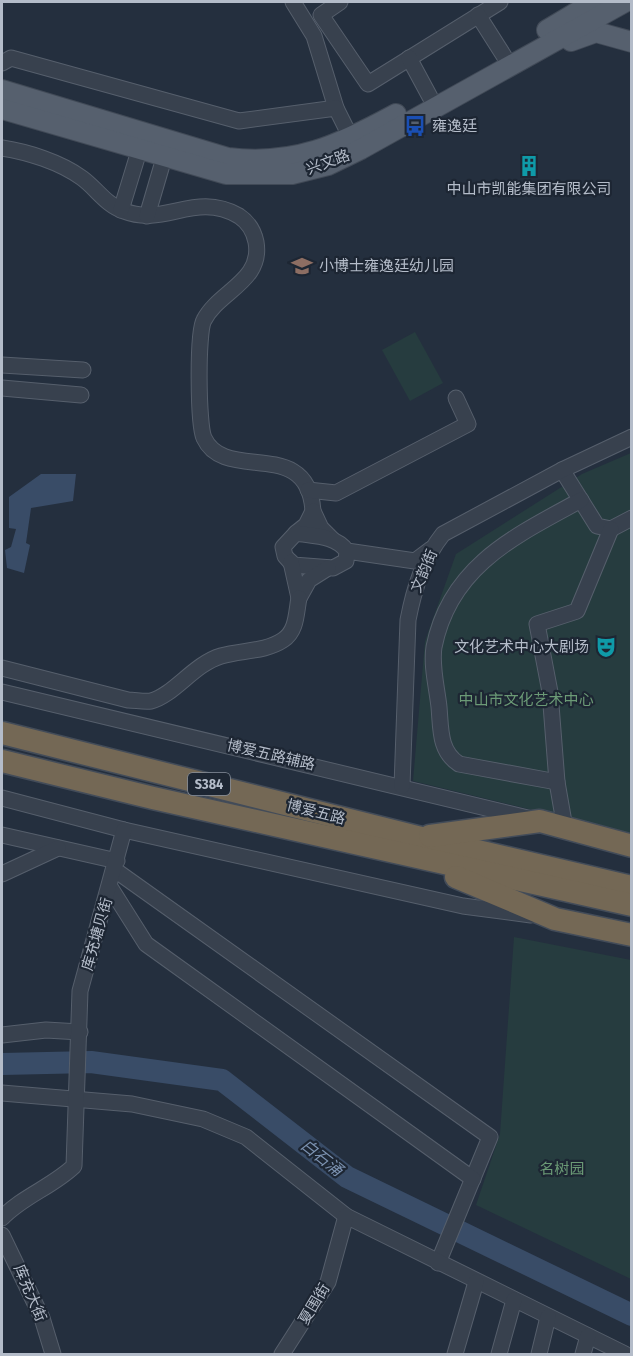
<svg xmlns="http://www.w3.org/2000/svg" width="633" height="1356" font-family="'Fira Sans Condensed','Noto Sans SC',sans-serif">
	<rect width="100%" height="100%" fill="#242f3e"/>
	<g fill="#263c3f">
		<polygon points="415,332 443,383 410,401 382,350"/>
		<polygon points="631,453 631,834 413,781 425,641 456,554 582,474"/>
		<polygon points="514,937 631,960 631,1279 476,1205 500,1134"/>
	</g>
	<polygon fill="#394c67" points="41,474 76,474 73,501 31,508 26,543 30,545 24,573 7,568 5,550 11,547 16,529 9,528 9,497"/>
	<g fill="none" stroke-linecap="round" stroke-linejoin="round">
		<polyline stroke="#394c67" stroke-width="22" points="2,1064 91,1062 222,1080 347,1177 632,1315"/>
		<defs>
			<g id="minor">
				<polyline points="293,2 314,36 336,108"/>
				<polyline points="340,2 321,15 368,84 500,2"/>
				<polyline points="478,15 504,56"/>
				<polyline points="409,58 430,97"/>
				<polyline points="2,63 11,58 239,121 336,108 351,138"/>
				<path d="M2,148C28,152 60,162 82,178C97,189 106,205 124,211C165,227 195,191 239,216C248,222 254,232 256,242C263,281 219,291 204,320C197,332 198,425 204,438C225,484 308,435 313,511"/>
				<polyline points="121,210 139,151"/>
				<polyline points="147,216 164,158"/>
				<polyline points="2,365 83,370"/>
				<polyline points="2,388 81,395"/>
				<polyline points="562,470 597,526 611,529 632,518"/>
				<polyline points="308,490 336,493 468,424 456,398"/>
				<polyline points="296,533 306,525 313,511 321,528 332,539"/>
				<path d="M347,551L346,561L333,568L293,565L285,556L283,547L296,533C314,536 335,535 347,551L415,561L431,549"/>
				<polyline points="291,562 299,598 309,580 328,568"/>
				<path d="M2,668L128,700C135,700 144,702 151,701C174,695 194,664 221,656C241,650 265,652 283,640C297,631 296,613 299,598"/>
				<polyline points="2,692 532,819"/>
				<path d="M557,782L459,764C439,751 441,729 439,707C437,688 431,666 434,647C450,566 515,536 581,500"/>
				<path d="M402,786L408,620C414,589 423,559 443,534L562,470L632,437"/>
				<polyline points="2,798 124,830 463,906 531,915"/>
				<polyline points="565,828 557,782 550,692 537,624 577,611 611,529"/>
				<polyline points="2,835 117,861"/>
				<polyline points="115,870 490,1137 438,1263"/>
				<polyline points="2,874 58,848"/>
				<polyline points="110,887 146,944 473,1179"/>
				<polyline points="2,1035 46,1030 80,1032"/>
				<polyline points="2,1093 132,1104 203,1119 246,1137 346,1216 625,1354"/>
				<path d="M2,1218C23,1196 52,1187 74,1166L80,991L124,830"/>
				<polyline points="2,1235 42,1318 53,1354"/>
				<polyline points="282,1354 328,1282 346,1216"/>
				<polyline points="455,1354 476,1282"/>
				<polyline points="499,1354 514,1300"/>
				<polyline points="539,1354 548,1317"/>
				<polyline points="583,1354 588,1336"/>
			</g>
			<g id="major">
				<polyline points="547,30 594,2"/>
				<polyline points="571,41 596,32 632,42"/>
				<path d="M2,90L228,158C295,166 339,145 396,114"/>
				<polyline points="2,109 226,174 292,174 328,165 361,149 625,2"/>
			</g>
			<g id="highway">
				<polyline points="2,733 417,837 632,887"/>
				<polyline points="2,761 153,798 632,905"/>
				<polyline points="430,836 540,821 632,846"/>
				<polyline points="456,877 555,919 632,935"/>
			</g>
		</defs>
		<use href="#minor" stroke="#565f6c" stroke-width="17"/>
		<use href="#major" stroke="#414a57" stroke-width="22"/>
		<use href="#highway" stroke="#434c59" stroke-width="25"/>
		<use href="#minor" stroke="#38414e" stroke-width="15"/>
		<use href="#major" stroke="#56606e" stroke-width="20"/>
		<use href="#highway" stroke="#746855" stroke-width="22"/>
	</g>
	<defs>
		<symbol id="bus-bare" viewBox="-9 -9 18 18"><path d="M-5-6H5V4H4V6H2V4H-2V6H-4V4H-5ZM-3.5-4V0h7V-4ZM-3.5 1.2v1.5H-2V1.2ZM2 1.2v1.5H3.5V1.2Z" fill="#1a4fb4" stroke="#1d2633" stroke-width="2.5" paint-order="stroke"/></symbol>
		<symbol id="building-bare" viewBox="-9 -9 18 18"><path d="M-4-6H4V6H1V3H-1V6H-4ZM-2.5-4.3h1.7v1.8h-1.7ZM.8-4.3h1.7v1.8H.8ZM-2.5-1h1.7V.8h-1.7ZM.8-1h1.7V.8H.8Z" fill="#0f9aa8" stroke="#1d2633" stroke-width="2.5" paint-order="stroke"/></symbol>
		<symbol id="school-bare" viewBox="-9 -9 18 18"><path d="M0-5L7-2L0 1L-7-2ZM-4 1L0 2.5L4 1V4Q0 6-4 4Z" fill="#8d6e63" stroke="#1d2633" stroke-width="2.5" paint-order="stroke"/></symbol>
		<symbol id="theatre-bare" viewBox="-9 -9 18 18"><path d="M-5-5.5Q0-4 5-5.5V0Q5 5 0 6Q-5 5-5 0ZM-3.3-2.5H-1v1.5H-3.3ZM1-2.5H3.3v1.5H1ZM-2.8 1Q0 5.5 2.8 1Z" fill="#0f9aa8" stroke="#1d2633" stroke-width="2.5" paint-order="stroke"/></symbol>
	</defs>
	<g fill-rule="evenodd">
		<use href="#bus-bare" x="400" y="111" width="30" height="30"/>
		<use href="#building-bare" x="514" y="151" width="30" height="30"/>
		<use href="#school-bare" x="287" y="251" width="30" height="30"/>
		<use href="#theatre-bare" x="591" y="632" width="30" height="30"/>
	</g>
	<g text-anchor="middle" stroke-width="4.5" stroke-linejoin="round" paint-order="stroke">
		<rect fill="#1d2633" stroke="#878f9c" stroke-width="1.5" x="188" y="773" width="42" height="22" rx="4.5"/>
		<g font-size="14" font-weight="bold" fill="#b4bcc9">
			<text x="209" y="789">S384</text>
		</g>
		<g font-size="15" fill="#b4bcc9" stroke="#1d2633" text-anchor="start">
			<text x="432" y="131">雍逸廷</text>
			<text x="529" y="194" text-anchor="middle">中山市凯能集团有限公司</text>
			<text x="319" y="271">小博士雍逸廷幼儿园</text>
			<text x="589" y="652" text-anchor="end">文化艺术中心大剧场</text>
		</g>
		<g font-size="15" fill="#b4bcc9" stroke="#1d2633">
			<text transform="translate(328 162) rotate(-20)" y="5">兴文路</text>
			<text transform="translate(424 571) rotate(-67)" y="5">文韵街</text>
			<text transform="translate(271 755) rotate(13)" y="5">博爱五路辅路</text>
			<text transform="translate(316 812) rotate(14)" y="5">博爱五路</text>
			<text transform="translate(97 934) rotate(-74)" y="5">库充塘贝街</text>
			<text transform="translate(30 1293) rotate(67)" y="5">库充大街</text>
			<text transform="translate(314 1304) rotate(-59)" y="5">夏围街</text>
		</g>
		<g font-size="15" fill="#6b9a76" stroke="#1d2633">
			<text x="526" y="705">中山市文化艺术中心</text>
			<text x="562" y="1174">名树园</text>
		</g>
		<g font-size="16" font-style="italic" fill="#7c92b1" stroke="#1d2633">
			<text transform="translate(322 1157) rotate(38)" y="6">白石涌</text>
		</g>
	</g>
	<rect width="633" height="1356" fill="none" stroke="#b4bcc9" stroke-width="6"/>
</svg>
